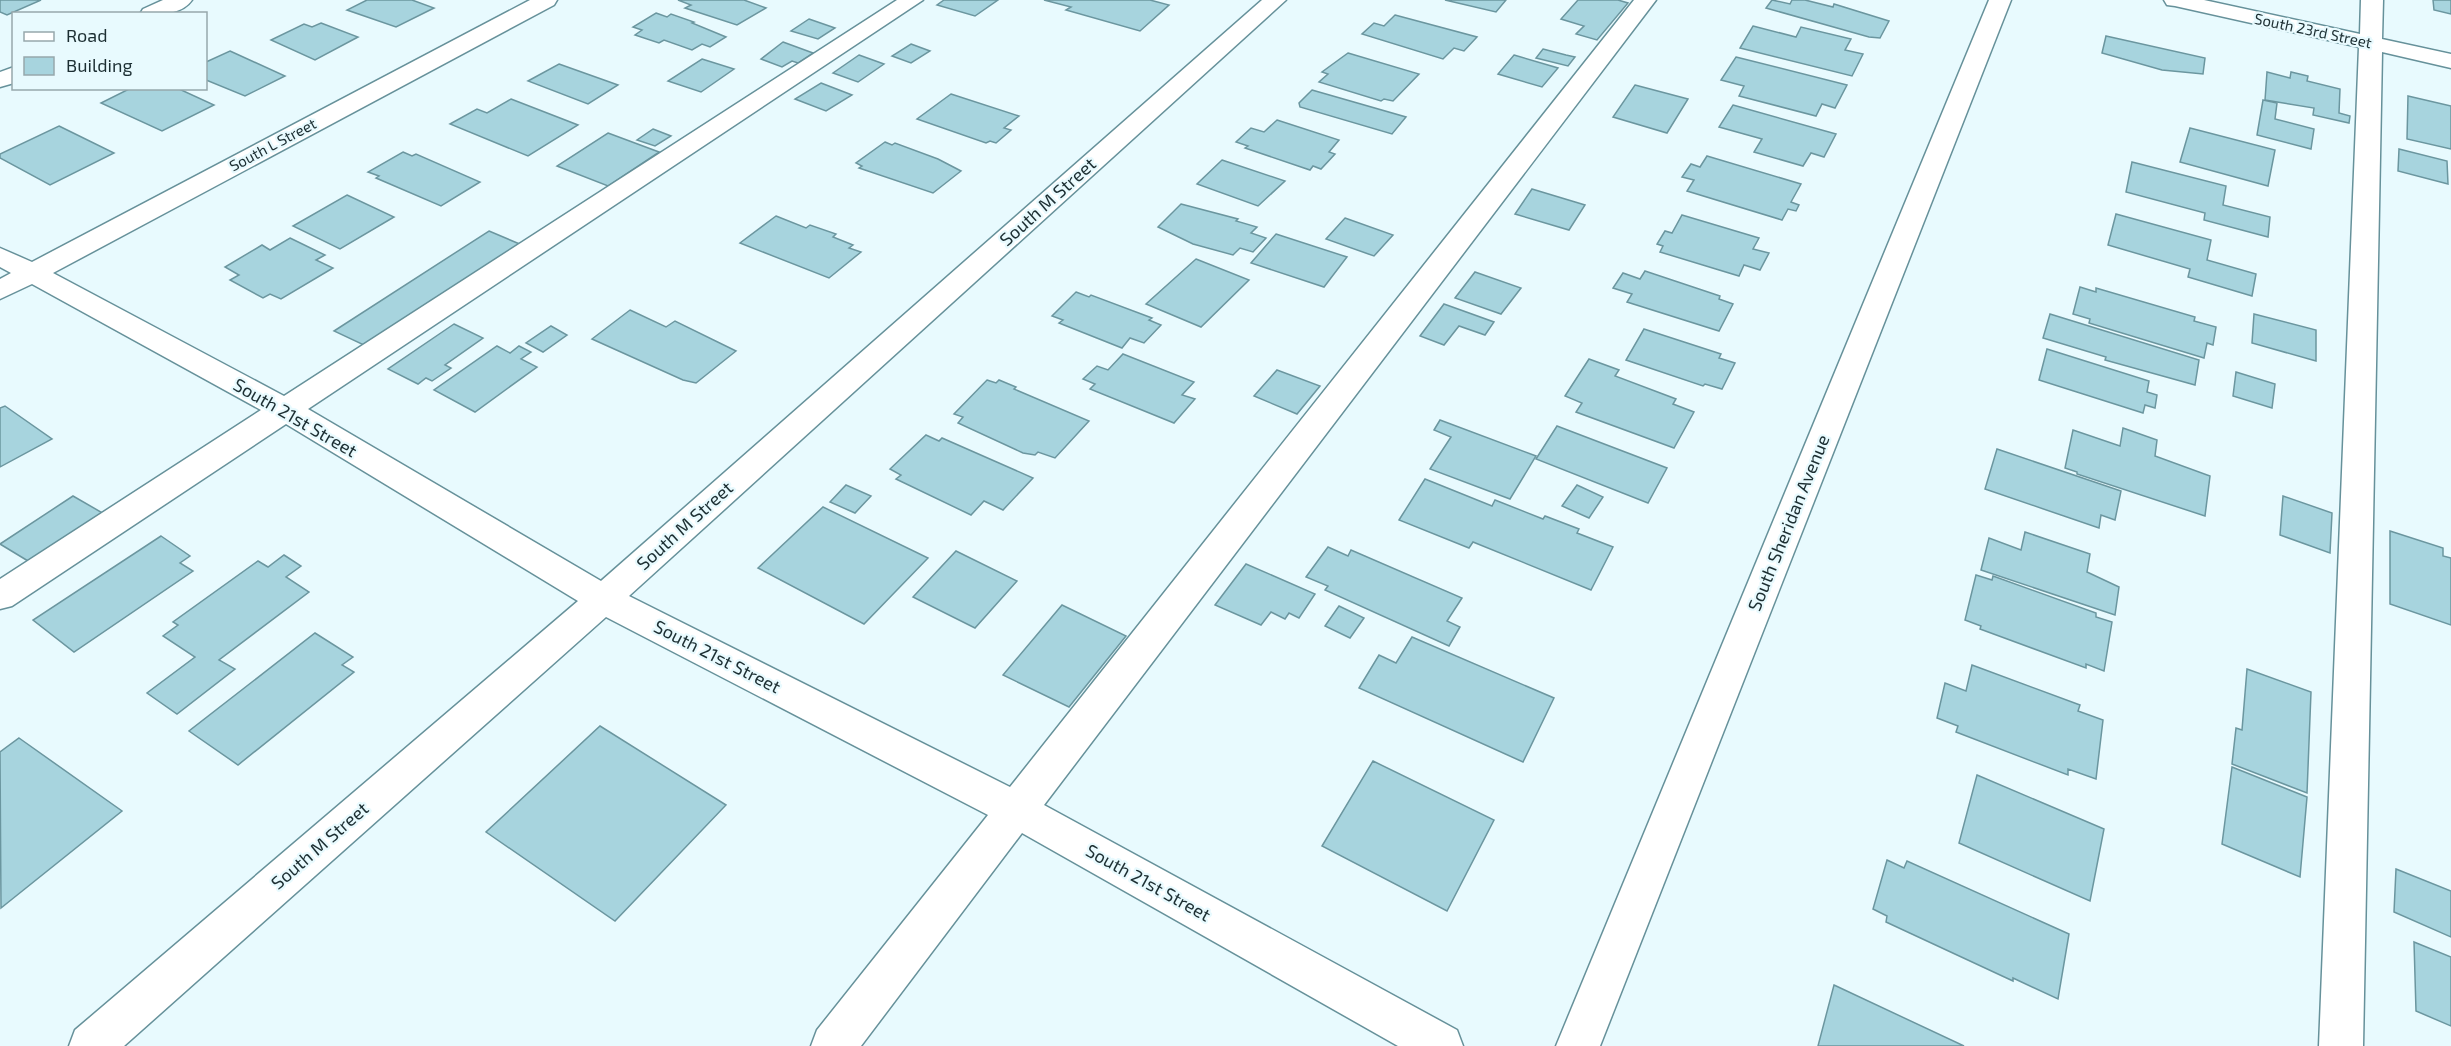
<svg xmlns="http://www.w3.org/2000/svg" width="2451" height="1046" font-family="'Exo 2',sans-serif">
	<rect width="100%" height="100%" fill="#e8fafe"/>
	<g fill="#a7d4de" stroke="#6b969f" stroke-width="1.5">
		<polygon points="0,0 41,0 7,15 0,12"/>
		<polygon points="367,0 412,0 434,8 396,27 347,10"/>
		<polygon points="678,0 744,0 766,8 737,25 685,8 691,5"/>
		<polygon points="944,0 998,0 975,16 937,5"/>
		<polygon points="1044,0 1150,0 1169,5 1140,31 1066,10 1071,7"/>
		<polygon points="1445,0 1506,0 1496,12"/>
		<polygon points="1578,0 1618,0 1628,3 1597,40 1576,34 1584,26 1561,19"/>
		<polygon points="1772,0 1790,4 1792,0 1805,0 1833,7 1834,4 1889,21 1880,38 1869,37 1766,8"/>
		<polygon points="2433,0 2451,0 2451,14 2434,10"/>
		<polygon points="656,13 667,17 671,14 694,22 692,23 726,37 710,47 702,44 692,50 664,40 659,43 635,35 642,30 633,27"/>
		<polygon points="1395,15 1477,37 1464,51 1454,48 1443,59 1362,34 1374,23 1384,26"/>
		<polygon points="809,19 835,28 818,39 791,31"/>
		<polygon points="321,23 358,37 315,60 271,40 304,24 312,27"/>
		<polygon points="1753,26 1796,37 1801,27 1851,39 1845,50 1863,54 1852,76 1740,48"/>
		<polygon points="2106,36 2205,58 2203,74 2162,70 2102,53"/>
		<polygon points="783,42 813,53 798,63 792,61 782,67 761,59"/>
		<polygon points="911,44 930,51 911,63 892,56"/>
		<polygon points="1543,49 1566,55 1575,57 1568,66 1536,58"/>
		<polygon points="230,51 285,76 245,96 206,80 206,62"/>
		<polygon points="1348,53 1419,74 1393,101 1384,99 1381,101 1319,82 1328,74 1322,72"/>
		<polygon points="859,55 884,64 858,82 833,73"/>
		<polygon points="1514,55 1558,68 1542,87 1498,74"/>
		<polygon points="1736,57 1847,85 1835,108 1822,104 1816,116 1739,96 1744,86 1721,80"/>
		<polygon points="702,59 734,69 701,92 668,81"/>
		<polygon points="559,64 618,85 588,104 528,81"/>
		<polygon points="2267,72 2290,78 2291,72 2308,76 2307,81 2340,89 2339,113 2350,116 2349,123 2313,115 2314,108 2265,100"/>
		<polygon points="821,83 852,95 826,111 795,99"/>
		<polygon points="1635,85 1688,99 1667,133 1613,117"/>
		<polygon points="131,88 177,88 214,105 162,131 101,103"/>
		<polygon points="1312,90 1406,117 1392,134 1300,107 1299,103"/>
		<polygon points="951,94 1019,116 1004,128 1011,130 996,143 990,141 986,143 917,119"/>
		<polygon points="2408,96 2451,106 2451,149 2407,139"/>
		<polygon points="511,99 578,125 528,156 450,124 477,109 487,113"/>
		<polygon points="2263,100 2277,103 2275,119 2314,129 2311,149 2257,135"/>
		<polygon points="1733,105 1836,134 1824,157 1811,153 1803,166 1754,152 1762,139 1719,127"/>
		<polygon points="1277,120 1339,140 1329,152 1335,154 1321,169 1313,166 1310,170 1245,148 1248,146 1236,142 1251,128 1264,132"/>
		<polygon points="59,126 114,153 50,185 0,158 0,154"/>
		<polygon points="2190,128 2275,150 2268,186 2180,162"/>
		<polygon points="653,129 671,136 655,146 637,140"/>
		<polygon points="608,133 659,152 608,186 557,166"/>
		<polygon points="885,142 892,145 895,143 938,159 961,171 933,193 859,168 862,166 856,163"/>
		<polygon points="2399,149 2447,161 2448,184 2398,171"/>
		<polygon points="403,152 412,156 416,154 480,182 441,206 376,178 379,176 368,172"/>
		<polygon points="1707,156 1801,184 1791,202 1799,205 1796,211 1788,209 1782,220 1687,191 1694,180 1682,177 1691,164 1700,167"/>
		<polygon points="1222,160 1285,181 1258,206 1197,184"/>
		<polygon points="2132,162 2226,186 2223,205 2270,217 2268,237 2204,220 2205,213 2126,192"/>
		<polygon points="1532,189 1585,205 1569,230 1515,214"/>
		<polygon points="347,195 394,217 340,249 293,226"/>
		<polygon points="1181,204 1238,219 1236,221 1257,227 1251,233 1266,238 1253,252 1240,248 1233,255 1193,244 1158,227"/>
		<polygon points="2116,214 2211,240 2207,260 2256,274 2252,296 2188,277 2190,269 2108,245"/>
		<polygon points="1682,215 1759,238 1753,249 1769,253 1760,270 1744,265 1739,276 1660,252 1663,246 1657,244 1665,231 1672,233"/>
		<polygon points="776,216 806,228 810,225 836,234 833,237 853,245 849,248 861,252 829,278 740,243"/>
		<polygon points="1345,218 1393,235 1374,256 1326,239"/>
		<polygon points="489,231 522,245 368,347 334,331"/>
		<polygon points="1276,234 1347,257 1324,287 1251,263"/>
		<polygon points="290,238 325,255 316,260 333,268 281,299 270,294 263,298 230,280 239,275 225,267 262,245 270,250"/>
		<polygon points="1196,259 1249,280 1201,327 1146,304"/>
		<polygon points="1645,271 1720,296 1719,299 1733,304 1719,331 1627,302 1632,294 1613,288 1623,273 1640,279"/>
		<polygon points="1475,272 1521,288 1501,314 1455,298"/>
		<polygon points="2080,287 2096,292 2096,288 2195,317 2194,321 2216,327 2213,345 2207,343 2204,358 2089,323 2090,319 2073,314"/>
		<polygon points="1076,292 1089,297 1091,295 1152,318 1149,320 1161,325 1144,343 1130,338 1122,348 1059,323 1063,320 1052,316"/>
		<polygon points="1444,304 1494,322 1485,335 1459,326 1444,345 1420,336"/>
		<polygon points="630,310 666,327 675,321 736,351 696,383 683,380 592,339"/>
		<polygon points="2050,314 2199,360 2195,385 2105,360 2106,357 2043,338"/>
		<polygon points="2254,314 2316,330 2316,361 2252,343"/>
		<polygon points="454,324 483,338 445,365 451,368 432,381 426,378 418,384 388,369"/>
		<polygon points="551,326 567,335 543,352 526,343"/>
		<polygon points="1644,329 1721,354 1719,358 1735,363 1722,389 1705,384 1703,386 1626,360"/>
		<polygon points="497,346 510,353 519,346 531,352 521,359 537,367 475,412 434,390"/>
		<polygon points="2047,349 2149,381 2147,392 2157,395 2155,408 2145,405 2143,413 2039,380"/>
		<polygon points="1123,354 1194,382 1182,395 1195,399 1174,423 1090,389 1095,384 1083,379 1097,366 1108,370"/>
		<polygon points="1589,359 1619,370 1615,376 1676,399 1673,404 1694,412 1674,448 1576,412 1582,403 1565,396"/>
		<polygon points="1277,370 1320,386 1297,414 1254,396"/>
		<polygon points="2236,372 2275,384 2272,408 2233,396"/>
		<polygon points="987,380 996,383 999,380 1016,387 1014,389 1089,421 1055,458 1038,452 1035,455 1023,453 958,423 963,417 954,414"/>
		<polygon points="5,406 52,439 0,467 0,408"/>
		<polygon points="1440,420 1536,456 1510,499 1430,469 1451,437 1434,430"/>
		<polygon points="1557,426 1667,468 1648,503 1536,459"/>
		<polygon points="2123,428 2157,440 2155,456 2210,476 2205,516 2077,474 2077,472 2065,468 2073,430 2120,446"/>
		<polygon points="926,435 939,441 942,438 1033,478 1003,510 984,501 971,515 896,479 901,475 890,469"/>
		<polygon points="1997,449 2121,491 2115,520 2101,515 2099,528 1985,489"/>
		<polygon points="1425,479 1492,506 1495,500 1543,519 1545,516 1579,529 1577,533 1613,547 1591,590 1473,542 1469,548 1399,520"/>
		<polygon points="846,485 871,496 855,513 830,502"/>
		<polygon points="1577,485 1603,497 1589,518 1562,506"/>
		<polygon points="73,496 106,515 33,564 0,544"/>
		<polygon points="2283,496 2332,513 2330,553 2280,535"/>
		<polygon points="823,507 928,558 864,624 758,568"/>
		<polygon points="2390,531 2443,548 2443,556 2451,558 2451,625 2390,604"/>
		<polygon points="2025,532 2090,554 2087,572 2119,587 2115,615 1981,570 1989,538 2021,550"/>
		<polygon points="161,536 190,556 180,563 193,571 74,652 33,620"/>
		<polygon points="1328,547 1348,556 1351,550 1462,598 1447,621 1460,627 1449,646 1325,590 1328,586 1306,577"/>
		<polygon points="956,551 1017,581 975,628 913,597"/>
		<polygon points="284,555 301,566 286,577 309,592 219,660 235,669 177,714 147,693 195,657 163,636 178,625 173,622 258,561 268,567"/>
		<polygon points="1246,564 1315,594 1299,618 1289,613 1285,619 1271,612 1261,625 1215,605"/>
		<polygon points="1976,575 1992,580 1993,576 2096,613 2096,617 2112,622 2104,671 2086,664 2086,668 1980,629 1981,626 1965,620"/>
		<polygon points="1062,605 1126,636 1069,707 1003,675"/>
		<polygon points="1339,606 1364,618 1350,638 1325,626"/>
		<polygon points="315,633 353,657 342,665 354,672 238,765 189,731"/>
		<polygon points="1412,637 1554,698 1523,762 1359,688 1379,655 1396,663"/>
		<polygon points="1972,665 2080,705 2078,711 2103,720 2096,779 2068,769 2068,775 1956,732 1958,726 1937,718 1945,683 1966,691"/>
		<polygon points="2247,669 2311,692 2307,793 2232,764 2236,728 2242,730"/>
		<polygon points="600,726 726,805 615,921 486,832"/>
		<polygon points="19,738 122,811 1,908 0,752"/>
		<polygon points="1373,761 1494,820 1447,911 1322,846"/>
		<polygon points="2232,767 2307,797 2300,877 2222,844"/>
		<polygon points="1977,775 2104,829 2090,901 1959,843"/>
		<polygon points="1887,860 1904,868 1907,861 2069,934 2058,999 2013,978 2013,981 1886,922 1887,916 1873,909"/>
		<polygon points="2396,869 2451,891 2451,937 2394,912"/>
		<polygon points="2414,942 2451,957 2451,1026 2416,1011"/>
		<polygon points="1834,985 1964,1046 1818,1046"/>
	</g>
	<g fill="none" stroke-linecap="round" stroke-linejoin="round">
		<defs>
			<g id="minor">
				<path d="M163,0H192C181,16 158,14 140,14L143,9Z"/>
				<polygon points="530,0 557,0 554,5 53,273 284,396 897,0 923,0 308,409 601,581 1262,0 1286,0 629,596 1010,787 1634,0 1656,0 1044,805 1457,1030 1463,1046 1398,1046 1022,833 861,1046 811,1046 817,1030 988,815 606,617 124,1046 69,1046 75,1030 578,601 286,424 12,606 0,609 0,579 261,410 32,284 0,299 0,279 11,273 0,267 0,248 32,262"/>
				<polygon points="1989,0 2011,0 1600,1046 1556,1046"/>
				<polygon points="2164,0 2204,0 2360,34 2361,0 2383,0 2382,39 2451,54 2451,68 2382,52 2363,1046 2319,1046 2359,47 2175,6 2167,5"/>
				<polygon points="14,67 14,83 0,87 0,72"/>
			</g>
		</defs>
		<use href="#minor" stroke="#66919a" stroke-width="3"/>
		<use href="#minor" fill="#fff" fill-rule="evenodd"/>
	</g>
	<g text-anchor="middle" stroke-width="4.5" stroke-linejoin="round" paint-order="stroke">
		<g font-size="15" fill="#1c2e32" stroke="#e8fafe">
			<text transform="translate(2313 31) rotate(12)" y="5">South 23rd Street</text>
			<text transform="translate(273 145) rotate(-28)" y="5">South L Street</text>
		</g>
		<g font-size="18" fill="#1c2e32" stroke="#e8fafe">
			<text transform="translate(1048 202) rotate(-42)" y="6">South M Street</text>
			<text transform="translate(295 418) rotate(30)" y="6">South 21st Street</text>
			<text transform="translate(1789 523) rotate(-68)" y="6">South Sheridan Avenue</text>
			<text transform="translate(685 526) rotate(-42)" y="6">South M Street</text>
			<text transform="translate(717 657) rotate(27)" y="6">South 21st Street</text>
			<text transform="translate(320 846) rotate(-41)" y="6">South M Street</text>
			<text transform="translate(1148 883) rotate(29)" y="6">South 21st Street</text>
		</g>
	</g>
	<rect x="12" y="12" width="195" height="78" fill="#e8fafe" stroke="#96a8ac" stroke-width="1.5"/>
	<rect x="24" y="32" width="30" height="9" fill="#ffffff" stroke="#96a8ac" stroke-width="1.5"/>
	<text x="66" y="42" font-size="18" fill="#1c2e32">Road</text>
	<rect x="24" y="57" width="30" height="18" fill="#a7d4de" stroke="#96a8ac" stroke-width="1.5"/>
	<text x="66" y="72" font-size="18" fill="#1c2e32">Building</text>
</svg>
